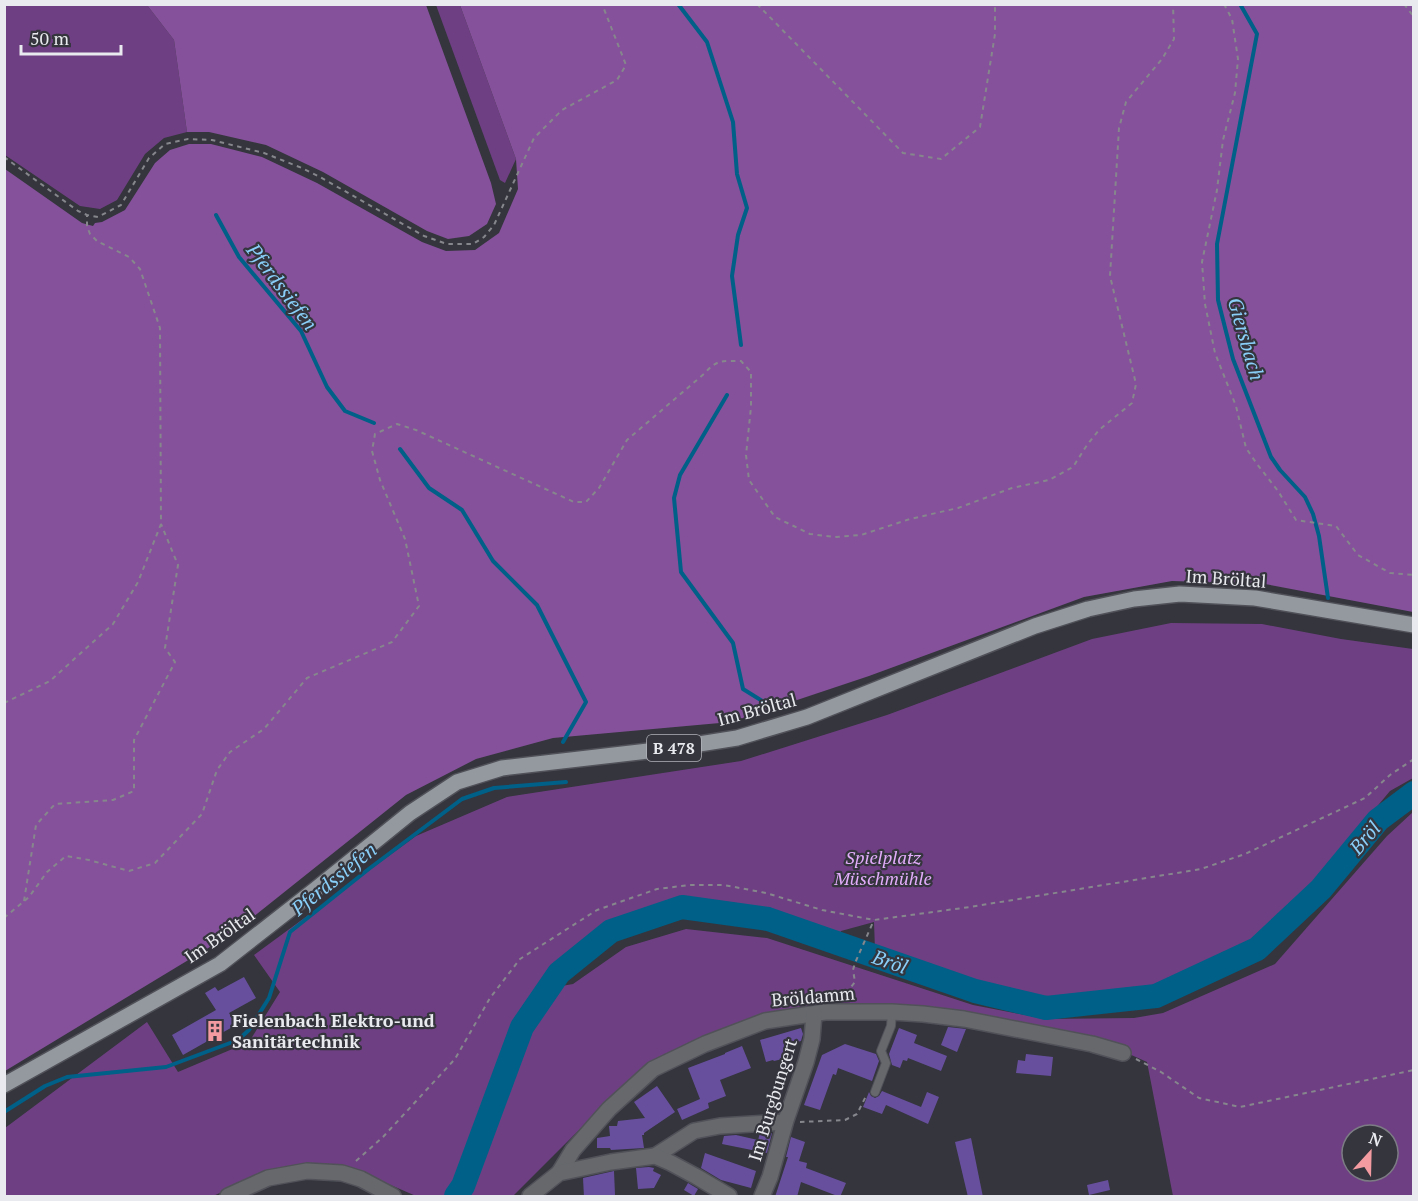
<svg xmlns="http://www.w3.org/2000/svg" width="1418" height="1201" font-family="'PT Serif',serif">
	<rect width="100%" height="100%" fill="#34353d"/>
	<g fill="#6f3f83" fill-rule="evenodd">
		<polygon points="4,5 147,5 174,40 187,132 164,138 145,154 117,200 100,209 80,206 5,155"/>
		<polygon points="436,5 460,5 516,159 505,183 500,180"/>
		<path d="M1171,623L1262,624L1341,639L1413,649V778L1390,791L1333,859L1312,887L1252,945L1158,990L1048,1004L974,983L875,950L874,922L841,931L838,938L772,914L682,904L608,924L554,968L534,991L573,984L626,947L686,929L767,938L973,1005L1046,1019L1134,1018L1163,1013L1275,964L1387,836L1413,812V1196H1173L1147,1062L1118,1049L971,1017L765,1018L615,1094L513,1196H416L356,1170L267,1172L213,1196H5V1128L147,1022L178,1072L249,1042L280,992L254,955L416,836L507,797L741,761L887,715L1092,639ZM1352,1135H1388V1171H1352Z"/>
	</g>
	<g fill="#85519a">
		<polygon points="147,5 426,5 491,183 496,204 487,224 469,236 448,239 427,231 323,172 266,145 209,132 187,132 174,40"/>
		<polygon points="460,5 1413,5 1413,612 1265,584 1172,581 1084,597 869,676 731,722 553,738 476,759 406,795 233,933 5,1071 5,169 82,223 93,226 95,223 102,222 125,210 155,163 170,150 189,144 211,144 262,157 317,183 422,242 446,251 475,250 499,233 518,189 516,159"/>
	</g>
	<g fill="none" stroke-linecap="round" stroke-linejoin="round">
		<g stroke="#016087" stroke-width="4">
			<polyline points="678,4 707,42 733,122 737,174 747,208 738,235 732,276 741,345"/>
			<polyline points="1240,4 1257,34 1217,244 1218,300 1233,359 1271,457 1280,470 1305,497 1313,514 1319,536 1328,598"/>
			<polyline points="216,215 239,257 301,331 327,387 345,411 374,423"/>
			<polyline points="727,395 680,475 674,498 681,572 733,643 743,689 764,702"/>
			<polyline points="400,449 429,488 462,510 493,561 537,605 586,702 563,742"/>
			<polyline points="4,1112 45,1086 67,1077 166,1067 238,1040 249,1030 269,998 290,932 370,868 462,799 494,788 566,782"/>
		</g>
		<polyline stroke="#016087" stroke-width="24" points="456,1196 463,1186 522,1027 559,973 611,931 682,907 768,919 975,991 1046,1008 1156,996 1257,949 1321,889 1378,820 1414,793"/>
	</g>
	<g fill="#674f9e">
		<polygon points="244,977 256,998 229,1013 236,1025 183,1055 172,1035 216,1010 205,993 215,987 218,991"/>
		<polygon points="948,1027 966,1029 957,1052 941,1045"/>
		<polygon points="801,1028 803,1034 801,1041 788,1044 791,1057 774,1061 773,1060 766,1062 760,1040"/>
		<polygon points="899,1028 917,1035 914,1043 947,1056 941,1071 908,1058 907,1061 903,1060 900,1068 892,1065 889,1054"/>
		<polygon points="845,1044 876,1054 879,1061 872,1081 838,1068 836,1075 833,1074 820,1110 804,1105 822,1055"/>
		<polygon points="742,1046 751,1068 720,1080 726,1096 708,1103 709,1108 682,1120 677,1109 700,1099 688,1068 725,1054 725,1053"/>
		<polygon points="1026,1054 1053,1057 1051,1076 1016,1073 1018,1060 1025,1061"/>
		<polygon points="657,1086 675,1112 644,1133 644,1135 642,1135 644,1148 611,1150 610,1148 597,1148 597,1138 610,1136 609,1126 617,1126 618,1121 645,1118 634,1102"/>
		<polygon points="882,1091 921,1107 927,1092 939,1097 928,1124 886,1105 882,1114 863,1107 869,1092 871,1096 875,1098 879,1096"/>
		<polygon points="760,1133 772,1133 767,1153 722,1144 724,1136 736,1135 758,1140"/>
		<polygon points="791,1137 805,1142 799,1161 807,1163 806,1168 846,1183 840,1197 801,1182 797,1197 775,1197 788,1157 786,1157"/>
		<polygon points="971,1138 983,1197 968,1197 955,1142"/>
		<polygon points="705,1153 756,1171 751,1188 721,1180 701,1168"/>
		<polygon points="649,1167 654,1168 653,1171 661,1175 654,1188 638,1189 636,1168"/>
		<polygon points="614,1171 615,1195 584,1197 583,1178"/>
		<polygon points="1108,1180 1110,1190 1089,1195 1087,1185"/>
		<polygon points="688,1183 698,1189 694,1196 684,1190"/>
	</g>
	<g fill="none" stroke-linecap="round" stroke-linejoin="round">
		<defs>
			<polyline id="service" points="875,1092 886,1063 881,1051 891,1026 892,1012"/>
			<g id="minor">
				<polyline points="655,1156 694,1131 720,1126 785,1122"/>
				<polyline points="559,1173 573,1150 609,1109 653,1069 705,1044 765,1021 825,1012 892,1012 923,1014 964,1019 1092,1044 1123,1053"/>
				<polyline points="530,1196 559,1173 611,1162 655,1156 671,1163 697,1177 729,1196"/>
				<polyline points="762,1196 770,1177 786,1120 806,1062 812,1039 814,1014"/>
			</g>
			<polyline id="tertiary" points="228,1196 268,1178 307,1171 342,1173 361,1179 393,1196"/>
			<polyline id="primary" points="4,1085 220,964 316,889 410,813 457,782 502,768 674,748 737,738 807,717 1035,626 1088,609 1134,599 1180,594 1255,598 1414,625"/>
		</defs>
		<use href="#service" stroke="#515259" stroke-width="10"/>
		<use href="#minor" stroke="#515259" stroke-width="18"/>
		<use href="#tertiary" stroke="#515259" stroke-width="18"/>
		<use href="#primary" stroke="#515259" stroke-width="18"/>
		<g stroke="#86878d" stroke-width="2" stroke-dasharray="4.5 4.5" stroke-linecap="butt">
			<polyline points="757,4 903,153 941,159 980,127 995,34 995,4"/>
			<polyline points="1224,4 1232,19 1238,59 1235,93 1223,140 1217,190 1202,262 1205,304 1215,353 1236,406 1246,448 1257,464 1278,491 1296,520 1336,526 1358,555 1390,573 1414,575"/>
			<polyline points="1404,4 1414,17"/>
			<polyline points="4,157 78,211 87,215 98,217 121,205 149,158 165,144 188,139 212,140 264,153 302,168 320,177 424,236 447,244 473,244 484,237 494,225 534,138 562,110 617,80 626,65 602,4"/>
			<polyline points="4,703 50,681 113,624 138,582 161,524 160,328 140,269 129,257 97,241 90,234 87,226 87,216"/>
			<polyline points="24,901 36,825 55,804 113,800 134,791 134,740 175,662 165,648 178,565 161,524"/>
			<path d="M4,918L29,897L47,872L66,856L89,860L129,871L155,863L202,814L217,770L230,752L264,729L307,678L392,642L419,606L405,539L380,480L372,451L375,434L397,424L416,430L574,502H586L599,488L627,440L705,373C717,359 723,361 741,361L751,372V407L746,455L749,480L775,517L810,534L835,537L861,535L910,519L958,508L1012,488L1049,480L1073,467L1087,445L1099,430L1132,403L1136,384L1110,276L1119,128L1126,102L1162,59L1174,39L1173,4"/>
			<polyline points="838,998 847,992 855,982 853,970 855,963 874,920"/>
			<polyline points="1136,1059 1161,1072 1199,1098 1240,1107 1414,1070"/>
			<polyline points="800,1122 845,1120 857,1114 866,1096"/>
			<polyline points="356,1161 383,1137 455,1059 490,998 520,959 597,910 657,889 690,885 724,885 766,893 822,910 874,920 970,907 1201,869 1245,854 1365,798 1390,775 1414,759"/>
		</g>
		<use href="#service" stroke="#66686c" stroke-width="8"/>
		<use href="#minor" stroke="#66686c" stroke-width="15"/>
		<use href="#tertiary" stroke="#66686c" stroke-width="15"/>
		<use href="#primary" stroke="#9499a0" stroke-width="15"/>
	</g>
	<defs>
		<symbol id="building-bare" viewBox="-9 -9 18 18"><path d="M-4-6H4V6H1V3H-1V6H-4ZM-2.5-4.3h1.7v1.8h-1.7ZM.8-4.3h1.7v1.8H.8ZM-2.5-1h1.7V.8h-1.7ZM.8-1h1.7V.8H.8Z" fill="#f49aa1" stroke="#34353d" stroke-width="2.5" paint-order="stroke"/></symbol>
	</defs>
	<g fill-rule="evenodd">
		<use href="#building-bare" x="200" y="1016" width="30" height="30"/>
	</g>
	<g text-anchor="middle" stroke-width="4.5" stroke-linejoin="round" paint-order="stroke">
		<rect fill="#34353d" stroke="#b3b4ba" stroke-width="1.5" x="647" y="735" width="54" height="26" rx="4.5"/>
		<g font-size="16" font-weight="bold" fill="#e9eaef">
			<text x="674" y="754">B 478</text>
		</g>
		<g font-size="18" fill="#e9eaef" stroke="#34353d">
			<text transform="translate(1226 579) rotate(4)" y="6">Im Bröltal</text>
			<text transform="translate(757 710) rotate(-15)" y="6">Im Bröltal</text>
			<text transform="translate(220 936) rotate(-35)" y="6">Im Bröltal</text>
			<text transform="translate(813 997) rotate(-5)" y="6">Bröldamm</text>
			<text transform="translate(773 1100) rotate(-73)" y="6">Im Burgbungert</text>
		</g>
		<g font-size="18" font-style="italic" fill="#e4adfc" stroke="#34353d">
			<text x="883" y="864">Spielplatz<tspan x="883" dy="21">Müschmühle</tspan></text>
		</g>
		<g font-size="18" font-weight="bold" fill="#e9eaef" stroke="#34353d" text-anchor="start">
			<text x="232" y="1027">Fielenbach Elektro-und<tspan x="232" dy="21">Sanitärtechnik</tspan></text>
		</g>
		<g font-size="20" font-style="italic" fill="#89cff9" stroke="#34353d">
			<text transform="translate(282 287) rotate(53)" y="7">Pferdssiefen</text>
			<text transform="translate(1246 339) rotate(74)" y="7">Giersbach</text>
			<text transform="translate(1365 838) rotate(-49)" y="7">Bröl</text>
			<text transform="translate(334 879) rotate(-39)" y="7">Pferdssiefen</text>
			<text transform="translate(890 962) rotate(19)" y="7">Bröl</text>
		</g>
	</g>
	<rect width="1418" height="1201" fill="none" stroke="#e9eaef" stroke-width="12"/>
	<g transform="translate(1370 1153) rotate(22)"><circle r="28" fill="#34353d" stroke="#7c7d84" stroke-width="1.5"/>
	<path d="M0-4.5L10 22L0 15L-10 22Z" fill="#f49aa1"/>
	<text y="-9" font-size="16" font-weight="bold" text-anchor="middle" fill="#e9eaef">N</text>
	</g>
	<path d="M21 45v9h100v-9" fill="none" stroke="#e9eaef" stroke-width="3"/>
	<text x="30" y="45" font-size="18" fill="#e9eaef" stroke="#34353d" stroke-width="4.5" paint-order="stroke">50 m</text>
</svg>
